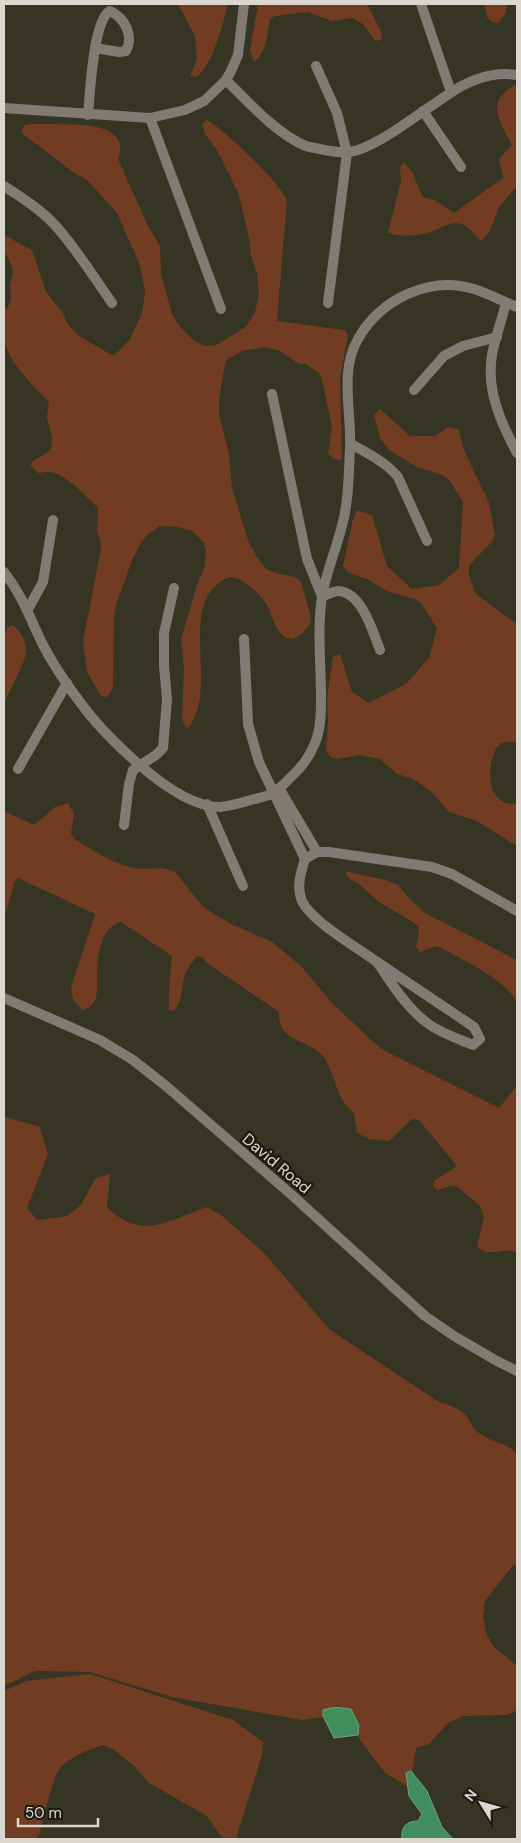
<svg xmlns="http://www.w3.org/2000/svg" width="521" height="1843" font-family="'DM Sans',sans-serif">
	<rect width="100%" height="100%" fill="#363423"/>
	<g fill="#713c21">
		<path d="M178,4H228C224,21 212,68 196,77L190,76L197,60L195,36Z"/>
		<path d="M258,4H367L382,33L381,40L375,41L363,24L352,18L332,21L308,12L275,16L270,19C267,34 267,52 254,62L250,50Z"/>
		<polygon points="484,4 506,4 506,13 498,23 492,22 487,17"/>
		<path d="M515,85L517,86V186L499,207L490,231L481,241C476,236 471,230 466,226C453,218 440,229 428,233C415,236 401,237 388,233L401,181L400,168L404,162L412,172L423,197L436,201L454,213L503,178L499,159L512,145C499,121 485,101 515,85Z"/>
		<path d="M207,120C225,130 280,183 287,200L277,321L345,330L348,336L340,378L342,460L334,459L328,454L332,428L322,379L319,373L306,364H299L280,351L265,347L242,351L228,359L225,364L223,374L219,400V414L229,454L232,488L248,540L256,556L266,569L279,574L296,577L301,582L311,617L310,624L302,634L293,639L286,638C275,631 273,616 267,605C261,595 242,577 230,577C174,598 220,688 189,727L186,728L182,719L184,667L181,639L197,585L204,569L206,552L204,543L192,531L177,527L160,526L147,535L141,543L132,560L116,605L114,617L113,685L111,692L107,697L101,696L87,672L83,641L100,554L101,544L97,531L98,508C87,497 65,473 50,472C46,471 42,473 38,473L31,466V463C35,458 48,454 50,450C55,440 49,428 47,418C47,413 48,407 49,402C35,388 6,359 4,339C3,329 4,318 4,308L7,309L11,300L10,286L13,272L10,262L4,251V235L32,250L46,292L63,313L69,326L79,336L110,354L113,355L119,351L130,339L142,313L145,293L140,265L117,213L87,180L73,172L43,149L25,136L21,131L25,125C36,123 45,124 56,124C78,125 132,122 118,159L148,226L160,246L161,274L172,314L181,328L193,340L205,346L216,345L246,327L255,312L259,295L257,273L251,255L249,238L239,195L217,150L205,134L202,124Z"/>
		<path d="M380,409L410,436H435L448,427L459,430L463,448L489,503L495,535L492,542L473,561L469,567V576L476,594L517,624V742C513,742 506,741 502,743C487,749 481,810 517,803V846L477,821L449,812L432,792L413,779L397,774L380,759L359,755L338,759L330,757L326,750L328,723L327,698L333,657L340,654L352,692L369,703L407,683L429,658L437,628L421,603L415,599L387,591L369,580L348,572L343,566L353,519L357,510L372,515L387,566L412,589L439,585L459,568L463,502L449,480L444,476L415,466L389,450L380,438L374,415Z"/>
		<path d="M13,625C21,632 27,642 26,653C25,662 8,694 4,704V638L7,628Z"/>
		<path d="M68,803L74,814L71,833L74,839C93,850 113,864 134,868C149,871 160,864 176,873L203,907L229,923L272,942L301,966L333,1004L381,1049L499,1108L517,1086V1253C504,1245 489,1260 477,1246L484,1217L479,1205L458,1187L451,1186L438,1190L433,1187L434,1181L457,1166L419,1120L412,1119L389,1141L369,1139L357,1133L354,1113C336,1099 336,1077 325,1059C311,1038 278,1045 279,1012L207,963L203,958L197,956C193,961 188,967 185,974C181,986 183,999 175,1010L169,1011V990L172,956L121,922C101,927 98,953 97,971C96,986 102,1005 82,1010L73,1000L71,987L95,914L18,878L14,883L4,919V811L34,825L55,807Z"/>
		<path d="M345,871L385,880L398,885L406,895L425,913L517,960V1004C510,981 459,958 437,946L420,952L416,947L419,933L418,926L413,922L379,902L359,884L348,878Z"/>
		<path d="M4,1117L39,1126L48,1154L27,1208L37,1220L67,1216L80,1206L96,1178L110,1174L107,1207C141,1241 168,1221 206,1207L221,1215L265,1254L329,1329L439,1402C449,1405 460,1408 467,1417C473,1426 472,1429 482,1435C494,1443 506,1442 517,1454V1564L513,1565L485,1601L483,1616L486,1633L493,1646L517,1666V1710L507,1715L463,1716L449,1722L429,1744L416,1748L412,1771L407,1774V1786L385,1773L358,1737L360,1724L351,1710L336,1705L323,1711V1717L302,1720L172,1697L90,1672L35,1671L4,1686Z"/>
		<path d="M90,1674L233,1720L263,1742L262,1755L236,1839H222L221,1836L207,1816L149,1783L133,1765L114,1750L103,1745C88,1750 72,1756 61,1767C51,1779 44,1819 39,1835L35,1839H4V1691L26,1681Z"/>
	</g>
	<g fill="#428d5c" stroke="#70a47e">
		<polygon points="335,1707 351,1709 359,1725 358,1735 334,1738 323,1716 323,1710"/>
		<path d="M411,1771L427,1791L442,1827L453,1839H402C401,1827 406,1821 418,1821L422,1814L409,1796L406,1773Z"/>
	</g>
	<g fill="none" stroke-linecap="round" stroke-linejoin="round">
		<g stroke="#817b74" stroke-width="10">
			<polyline points="421,4 451,92"/>
			<polyline points="316,66 337,113 347,153 328,303"/>
			<path d="M226,80C247,101 278,135 306,146C311,148 318,148 324,150C336,152 346,154 358,150C385,141 421,112 446,96C467,81 491,71 517,75"/>
			<polyline points="423,111 461,167"/>
			<path d="M88,115C90,94 93,20 110,11C125,18 134,36 126,51L119,52L95,48"/>
			<polyline points="150,118 221,309"/>
			<path d="M4,186C21,197 40,209 54,224C76,248 93,276 112,303"/>
			<path d="M506,303C502,320 495,337 492,355C486,390 501,423 517,453"/>
			<polyline points="414,390 444,356 463,346 497,337"/>
			<path d="M272,394L307,559L322,596C327,595 334,591 338,591C362,592 373,632 380,650"/>
			<path d="M351,444C367,453 386,462 398,477L427,541"/>
			<path d="M4,572C23,596 30,619 43,645C57,672 84,710 104,731C130,758 181,807 220,807C230,806 241,803 251,800C258,798 265,797 271,794C279,790 285,783 291,777C301,768 310,756 315,743C321,729 321,711 321,697C321,664 317,629 322,597C327,566 342,537 346,506C349,487 349,467 350,448C352,414 339,371 358,339C380,300 429,275 474,289C489,294 502,301 517,307"/>
			<polyline points="28,609 43,582 53,520"/>
			<polyline points="244,639 248,724 259,762 305,859"/>
			<polyline points="18,769 67,683"/>
			<polyline points="279,788 317,852"/>
			<polyline points="207,804 243,886"/>
			<polyline points="124,825 129,784 133,770 156,755 163,748 167,699 164,666 164,633 174,588"/>
			<path d="M377,962C358,948 311,921 302,901C296,887 301,872 305,859L317,852H329L432,867L452,874L517,911"/>
			<path d="M377,962L474,1027L480,1039L473,1045C459,1039 443,1034 430,1025C407,1009 393,985 377,962Z"/>
			<polyline points="4,998 100,1040 133,1060 166,1086 293,1196 425,1316 454,1336 497,1361 517,1371"/>
		</g>
		<polyline stroke="#817b74" stroke-width="10" points="4,108 150,118 185,110 204,101 226,80 231,71 238,55 244,4"/>
	</g>
	<g text-anchor="middle" stroke-width="5" stroke-linejoin="round" paint-order="stroke">
		<g font-size="16" fill="#dad8ce" stroke="#1c1b14">
			<text transform="translate(277 1163) rotate(40)" y="6">David Road</text>
		</g>
	</g>
	<rect width="521" height="1843" fill="none" stroke="#dad8ce" stroke-width="10"/>
	<g transform="translate(481 1803) rotate(307)" stroke="#1c1b14" stroke-width="4" paint-order="stroke">
	<path d="M0-4L9 19L0 12L-9 19Z" fill="#dad8ce"/>
	<text y="-8" font-size="14" font-weight="bold" text-anchor="middle" fill="#dad8ce">N</text>
	</g>
	<path d="M18 1818v8h80v-8" fill="none" stroke="#dad8ce" stroke-width="2.5"/>
	<text x="25" y="1818" font-size="15" fill="#dad8ce" stroke="#1c1b14" stroke-width="4" paint-order="stroke">50 m</text>
</svg>
